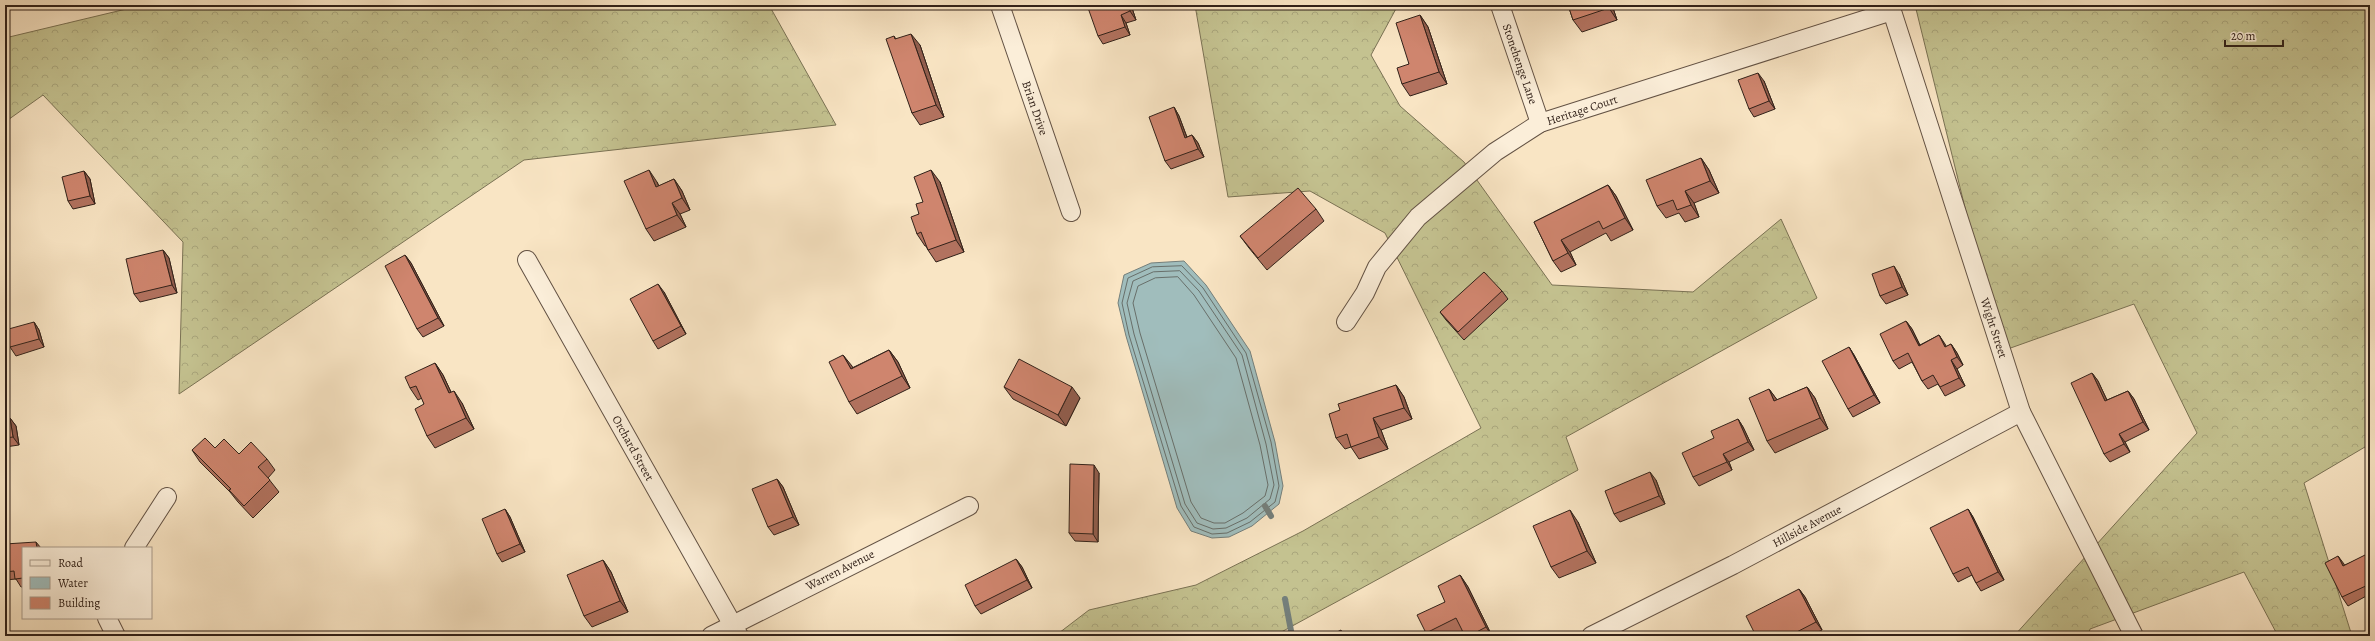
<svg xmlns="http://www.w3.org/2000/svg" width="2375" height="641" font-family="Alegreya,serif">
	<defs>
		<pattern id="forest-crowns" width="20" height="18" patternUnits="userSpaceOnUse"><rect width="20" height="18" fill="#c4c290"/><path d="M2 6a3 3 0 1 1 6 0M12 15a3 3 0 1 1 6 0" fill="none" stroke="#a9a67c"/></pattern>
	</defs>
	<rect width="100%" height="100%" fill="#f9e5c4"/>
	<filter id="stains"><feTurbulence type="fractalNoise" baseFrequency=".005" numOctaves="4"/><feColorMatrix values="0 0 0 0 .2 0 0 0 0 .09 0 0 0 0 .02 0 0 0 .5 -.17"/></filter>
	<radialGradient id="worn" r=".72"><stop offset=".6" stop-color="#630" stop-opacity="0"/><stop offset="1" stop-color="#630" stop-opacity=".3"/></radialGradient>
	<g fill="url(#forest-crowns)" stroke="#7a7254">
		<polygon points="143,5 769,5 836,125 524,160 179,394 183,242 43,95 5,122 5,38"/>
		<polygon points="1195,5 1398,5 1371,55 1400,106 1464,162 1552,285 1693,292 1781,219 1817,298 1566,437 1578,470 1274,636 1055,636 1089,610 1196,585 1303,531 1481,428 1385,233 1310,191 1228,197"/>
		<polygon points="1915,5 2370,5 2370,444 2304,483 2352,636 2278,636 2244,572 2090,629 2088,636 2014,636 2197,433 2134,304 2005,350 1993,321"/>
	</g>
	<polygon fill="#a0bdbc" stroke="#747f7b" points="1184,261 1206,285 1250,351 1275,442 1283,486 1279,504 1252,526 1229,537 1212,538 1191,531 1177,508 1126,336 1118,303 1124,275 1151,263"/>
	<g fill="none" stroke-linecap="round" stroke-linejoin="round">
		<g stroke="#686f6a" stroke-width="1">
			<polygon points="1182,266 1203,288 1246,353 1271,442 1279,486 1275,502 1250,522 1227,533 1212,534 1194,527 1181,506 1129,335 1122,303 1128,278 1152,267"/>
			<polygon points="1180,271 1199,291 1242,355 1266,444 1274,485 1270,499 1247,518 1226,528 1213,529 1197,523 1185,504 1134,334 1127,303 1133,281 1153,272"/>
			<polygon points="1178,277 1194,295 1236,358 1260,445 1268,485 1265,496 1243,513 1225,523 1214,523 1201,518 1191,502 1140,333 1133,303 1138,286 1155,278"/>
		</g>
		<g stroke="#747f7b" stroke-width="6">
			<polyline points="1265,506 1271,516"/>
			<polyline points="1285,599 1292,636"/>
		</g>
		<defs>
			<g id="street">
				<polyline points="1000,5 1071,212"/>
				<polyline points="1500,5 1540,123"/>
				<polyline points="1890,5 2021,412 2134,636"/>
				<polyline points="527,260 739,636"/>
				<polyline points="1346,322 1365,293 1377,267 1418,217 1495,152 1540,123 1892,11"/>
				<polyline points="134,548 167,497"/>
				<polyline points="107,618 116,636"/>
				<polyline points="711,636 969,506"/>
				<polyline points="1591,636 1733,565 2021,412"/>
			</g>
		</defs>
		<use href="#street" stroke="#635244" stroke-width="20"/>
		<use href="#street" stroke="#fbeed9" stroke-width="18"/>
	</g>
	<g fill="#b2725f" stroke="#312119">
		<polygon points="1131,5 1136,20 1126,23 1130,35 1103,44 1098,36"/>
		<polygon points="1568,5 1612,5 1617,20 1582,32 1573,20"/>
		<polygon points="1420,15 1428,27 1447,84 1410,96 1402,84 1409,64"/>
		<polygon points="894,36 896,39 920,45 944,117 920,125 912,113"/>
		<polygon points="1764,81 1775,109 1754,117 1749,109"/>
		<polygon points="1174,107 1179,116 1187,137 1192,135 1198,143 1204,157 1171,169 1165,161"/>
		<polygon points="1701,158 1709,170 1719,193 1694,203 1699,217 1685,222 1679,213 1666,218 1657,206"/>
		<polygon points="84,171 90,179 95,204 73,209 68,201"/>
		<polygon points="674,179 682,191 690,210 680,214 686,227 654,241 646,229 657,182 659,186"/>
		<polygon points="940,182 964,252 936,262 928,250 926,246 925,246 917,234 919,214 923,202"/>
		<polygon points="1608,185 1616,196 1633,230 1611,241 1606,233 1570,252 1576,265 1561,272 1553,261 1534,222"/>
		<polygon points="1316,209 1324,221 1267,270 1249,248 1240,236"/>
		<polygon points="163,250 169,258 177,293 140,302 134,294"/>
		<polygon points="405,255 411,263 444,326 423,337 417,329"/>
		<polygon points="1899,274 1908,295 1886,304 1880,296"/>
		<polygon points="1502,291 1508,299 1464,340 1446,320 1440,312"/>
		<polygon points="664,292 686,334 658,349 653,341"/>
		<polygon points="1906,321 1912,329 1920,345 1939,335 1946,347 1951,344 1957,353 1963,365 1957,369 1965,386 1945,396 1938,384 1928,389 1922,381 1912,362 1899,369 1893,361"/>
		<polygon points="34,322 39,330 44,347 16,356 10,347"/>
		<polygon points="1849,347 1854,355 1880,403 1853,417 1848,409"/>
		<polygon points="889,350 898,362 910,388 857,414 849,402 843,355 852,368"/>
		<polygon points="435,363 443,375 451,392 462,403 474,429 435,448 427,436 424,404 422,398 418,400 410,388"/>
		<polygon points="2092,373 2098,381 2107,400 2128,391 2134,399 2149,430 2125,442 2130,452 2110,462 2104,454"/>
		<polygon points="1396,385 1404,397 1412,419 1381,430 1388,449 1359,459 1351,447 1345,449 1336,438 1340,410"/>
		<polygon points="1004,387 1080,398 1066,426 1013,399"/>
		<polygon points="1807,387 1815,398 1828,429 1775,453 1767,441 1769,389 1777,400"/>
		<polygon points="10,418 16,426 19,445 5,447 5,419"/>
		<polygon points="1738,419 1743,427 1754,450 1729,462 1732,470 1699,486 1693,477 1714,438"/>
		<polygon points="215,448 239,454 267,459 275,470 268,478 279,492 253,518 238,502 230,492 200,462 192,450"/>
		<polygon points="1099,473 1098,542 1075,541 1069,533"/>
		<polygon points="777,479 783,487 799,525 774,535 768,527"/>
		<polygon points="1656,480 1665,504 1620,522 1614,514"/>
		<polygon points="505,509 510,517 525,552 502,562 497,554"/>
		<polygon points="1968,509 1973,517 2004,580 1981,591 1976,583 1972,575 1958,582 1953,574"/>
		<polygon points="1578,522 1596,563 1559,578 1551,567"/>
		<polygon points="5,544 23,548 23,587 21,587 16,579 5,580"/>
		<polygon points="2370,554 2370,594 2348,606 2342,597 2345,565"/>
		<polygon points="1016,559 1022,567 1032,588 981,614 975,606"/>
		<polygon points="603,560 611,572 628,612 592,627 584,616"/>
		<polygon points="1460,575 1468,587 1492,636 1465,636 1462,631 1452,636 1428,636 1426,633 1445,602"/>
		<polygon points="1799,589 1805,597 1822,630 1810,636 1756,636"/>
	</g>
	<g fill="#915d4d" stroke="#312119">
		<polygon points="1128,5 1131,5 1136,20 1130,11"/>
		<polygon points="1608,5 1612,5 1617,20 1609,8"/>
		<polygon points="1121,15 1126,23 1130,35 1125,27"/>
		<polygon points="1420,15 1428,27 1447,84 1439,72"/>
		<polygon points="911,34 920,45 944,117 936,105"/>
		<polygon points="1758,73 1764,81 1775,109 1769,101"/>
		<polygon points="1174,107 1179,116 1190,146 1185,138"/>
		<polygon points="1192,135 1198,143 1204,157 1198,149"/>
		<polygon points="1701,158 1709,170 1719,193 1710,181"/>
		<polygon points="649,170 657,182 664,199 656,187"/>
		<polygon points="931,170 940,182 964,252 956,240"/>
		<polygon points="84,171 90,179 95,204 90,196"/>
		<polygon points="674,179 682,191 690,210 682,198"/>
		<polygon points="1608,185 1616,196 1633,230 1625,218"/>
		<polygon points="1685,191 1694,203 1699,217 1691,205"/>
		<polygon points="672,203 680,214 686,227 677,215"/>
		<polygon points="1561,240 1570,252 1576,265 1568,253"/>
		<polygon points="163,250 169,258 177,293 172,285"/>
		<polygon points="405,255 411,263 444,326 438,318"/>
		<polygon points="1894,266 1899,274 1908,295 1902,287"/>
		<polygon points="658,284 664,292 686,334 681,326"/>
		<polygon points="1906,321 1912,329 1924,354 1919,346"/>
		<polygon points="34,322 39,330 44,347 39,339"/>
		<polygon points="1939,335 1945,344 1951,355 1945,347"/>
		<polygon points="1951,344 1957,353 1963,365 1957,357"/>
		<polygon points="1849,347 1854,355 1880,403 1874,395"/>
		<polygon points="889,350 898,362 910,388 902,376"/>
		<polygon points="843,355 852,366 859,381 851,369"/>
		<polygon points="1951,360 1957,369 1965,386 1959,378"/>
		<polygon points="435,363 443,375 457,405 449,393"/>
		<polygon points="2092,373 2098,381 2111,409 2105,401"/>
		<polygon points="1396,385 1404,397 1412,419 1404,408"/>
		<polygon points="1072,387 1080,398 1066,426 1058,415"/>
		<polygon points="1807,387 1815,398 1828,429 1820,418"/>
		<polygon points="1769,389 1778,401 1774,401"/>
		<polygon points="454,391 462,403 474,429 466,418"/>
		<polygon points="2128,391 2134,399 2149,430 2143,422"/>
		<polygon points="10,418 16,426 19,445 13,437"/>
		<polygon points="1373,418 1381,430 1388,449 1379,437"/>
		<polygon points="1738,419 1743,427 1754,450 1748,442"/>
		<polygon points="2119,434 2125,442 2130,452 2124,444"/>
		<polygon points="5,447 6,457 5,455"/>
		<polygon points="1723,454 1729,462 1732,470 1727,462"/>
		<polygon points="1094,465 1099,473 1098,542 1093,534"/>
		<polygon points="1650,472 1656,480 1665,504 1659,496"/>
		<polygon points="777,479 783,487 799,525 793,517"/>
		<polygon points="505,509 510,517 525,552 520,544"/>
		<polygon points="1968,509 1973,517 2004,580 1998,572"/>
		<polygon points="1570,510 1578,522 1596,563 1587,551"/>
		<polygon points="36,542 41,548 37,548"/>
		<polygon points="2338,556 2344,564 2349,574 2343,566"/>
		<polygon points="1016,559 1022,567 1032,588 1027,580"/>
		<polygon points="603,560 611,572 628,612 620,601"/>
		<polygon points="1460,575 1468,587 1492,636 1486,627"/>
		<polygon points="1799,589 1805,597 1822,630 1816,622"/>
	</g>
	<g fill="#cf856e" stroke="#312119">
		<polygon points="1087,5 1128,5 1130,11 1121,15 1125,27 1098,36"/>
		<polygon points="1568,5 1608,5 1609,8 1573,20"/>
		<polygon points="1420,15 1439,72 1402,84 1397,68 1409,64 1396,23"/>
		<polygon points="911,34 936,105 912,113 886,39 894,36 895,39"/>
		<polygon points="1758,73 1769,101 1749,109 1738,80"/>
		<polygon points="1174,107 1185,138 1192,135 1198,149 1165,161 1149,117"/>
		<polygon points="1701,158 1710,181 1685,191 1691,205 1677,210 1673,200 1657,206 1646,180"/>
		<polygon points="649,170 656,187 674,179 682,198 672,203 677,215 646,229 624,181"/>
		<polygon points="931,170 956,240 928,250 921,232 917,234 911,217 919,214 916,204 923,202 914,177"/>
		<polygon points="84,171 90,196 68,201 62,177"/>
		<polygon points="1608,185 1625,218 1603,229 1599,221 1561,240 1568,253 1553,261 1534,222"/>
		<polygon points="1298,188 1316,209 1258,258 1240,236"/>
		<polygon points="163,250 172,285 134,294 126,259"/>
		<polygon points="405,255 438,318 417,329 385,266"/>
		<polygon points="1894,266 1902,287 1880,296 1872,274"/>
		<polygon points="1484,272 1502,291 1458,332 1440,312"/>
		<polygon points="658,284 681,326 653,341 630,299"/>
		<polygon points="1906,321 1919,346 1939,335 1945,347 1951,344 1957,357 1951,360 1959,378 1940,387 1933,375 1922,381 1908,353 1893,361 1880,334"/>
		<polygon points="34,322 39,339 10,347 5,330"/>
		<polygon points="1849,347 1874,395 1848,409 1822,361"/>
		<polygon points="889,350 902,376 849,402 829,362 843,355 851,369"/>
		<polygon points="1019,359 1072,387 1058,415 1004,387"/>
		<polygon points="435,363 449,393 454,391 466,418 427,436 415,409 424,404 416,386 410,388 405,377"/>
		<polygon points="2092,373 2105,401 2128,391 2143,422 2119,434 2124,444 2104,454 2071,383"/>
		<polygon points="1396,385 1404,408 1373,418 1379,437 1351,447 1347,434 1336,438 1329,414 1340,410 1338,404"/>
		<polygon points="1807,387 1820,418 1767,441 1749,398 1769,389 1774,401"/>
		<polygon points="10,418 13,437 5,438 5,419"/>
		<polygon points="1738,419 1748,442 1723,454 1727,462 1693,477 1682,453 1714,438 1711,431"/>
		<polygon points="205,438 215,448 224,439 239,454 251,442 267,459 258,467 270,480 244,506 229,490 231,489 192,450"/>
		<polygon points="1070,464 1094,465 1093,534 1069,533"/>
		<polygon points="1650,472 1659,496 1614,514 1605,491"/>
		<polygon points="777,479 793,517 768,527 752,489"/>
		<polygon points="505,509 520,544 497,554 482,519"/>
		<polygon points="1968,509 1998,572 1976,583 1968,567 1953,574 1930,528"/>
		<polygon points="1570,510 1587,551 1551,567 1533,526"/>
		<polygon points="36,542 37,548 23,548 23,578 15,579 14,571 5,572 5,544"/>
		<polygon points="2369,553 2370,555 2370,584 2342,597 2325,563 2338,556 2343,566"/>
		<polygon points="1016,559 1027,580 975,606 965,585"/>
		<polygon points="603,560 620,601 584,616 567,575"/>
		<polygon points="1460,575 1486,627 1469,636 1465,636 1456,618 1426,633 1417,615 1445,602 1438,586"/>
		<polygon points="1799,589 1816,622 1789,636 1756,636 1746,616"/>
		<polygon points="1341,630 1344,636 1329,636"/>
		<polygon points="1317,633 1319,636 1310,636"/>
	</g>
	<g text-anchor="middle" stroke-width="4" stroke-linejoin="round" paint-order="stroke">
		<g font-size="12" fill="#312119" stroke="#fbeed9">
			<text transform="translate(1520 64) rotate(71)" y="4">Stonehenge Lane</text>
			<text transform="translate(1035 108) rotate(71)" y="4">Brian Drive</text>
			<text transform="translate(1582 110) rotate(-18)" y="4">Heritage Court</text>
			<text transform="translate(1994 328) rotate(72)" y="4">Wight Street</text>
			<text transform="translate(633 448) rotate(61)" y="4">Orchard Street</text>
			<text transform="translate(1807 526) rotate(-28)" y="4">Hillside Avenue</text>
			<text transform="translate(840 570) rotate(-27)" y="4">Warren Avenue</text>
		</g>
	</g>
	<rect width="2375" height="641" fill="none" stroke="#f9e5c4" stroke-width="20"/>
	<rect x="6" y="6" width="2363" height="629" fill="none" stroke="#312119" stroke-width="2"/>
	<rect x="10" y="10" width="2355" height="621" fill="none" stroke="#312119"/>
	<rect x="22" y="547" width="130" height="72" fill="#fbeed9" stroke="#aa9c8c"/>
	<rect x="30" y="560" width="20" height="6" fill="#fbeed9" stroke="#aa9c8c"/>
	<text x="58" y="567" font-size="12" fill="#312119">Road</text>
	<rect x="30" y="577" width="20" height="12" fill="#a0bdbc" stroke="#aa9c8c"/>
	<text x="58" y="587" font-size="12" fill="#312119">Water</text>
	<rect x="30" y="597" width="20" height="12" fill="#cf856e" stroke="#aa9c8c"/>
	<text x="58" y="607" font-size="12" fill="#312119">Building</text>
	<path d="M2225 40v6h58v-6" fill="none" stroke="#312119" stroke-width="2"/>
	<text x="2231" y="40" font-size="12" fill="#312119" stroke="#fbeed9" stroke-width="3" paint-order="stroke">20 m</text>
	<rect width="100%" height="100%" filter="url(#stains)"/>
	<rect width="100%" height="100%" fill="url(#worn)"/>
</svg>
